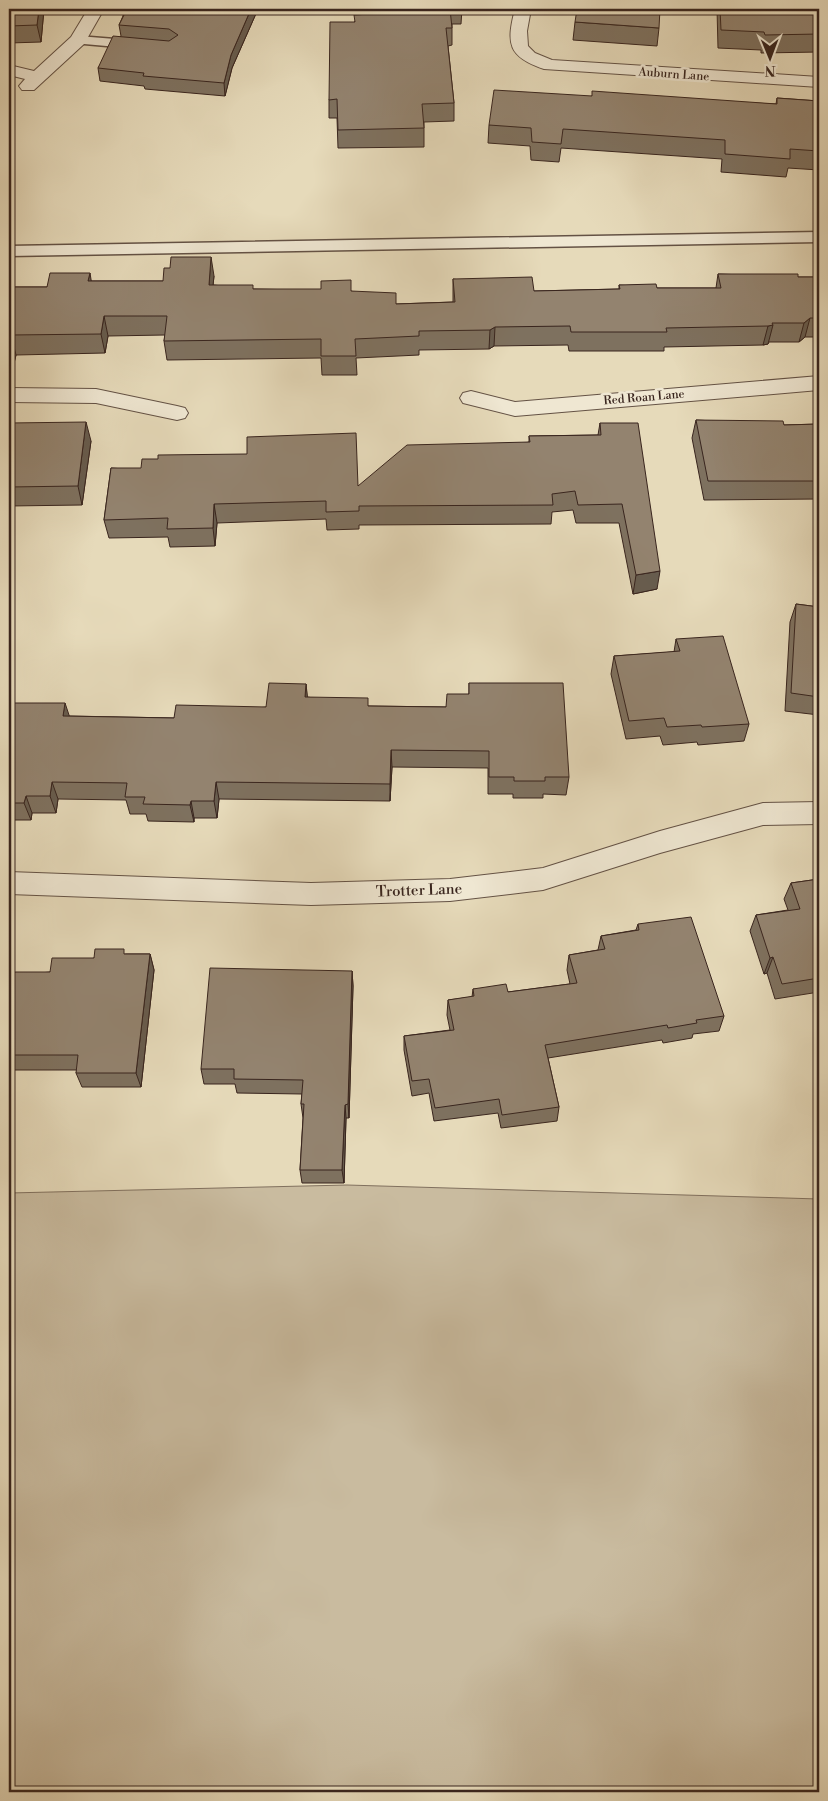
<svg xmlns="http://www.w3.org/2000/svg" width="828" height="1801" font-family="'Libre Bodoni',serif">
	<rect width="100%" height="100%" fill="#e6daba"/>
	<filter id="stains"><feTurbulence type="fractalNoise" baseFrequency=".004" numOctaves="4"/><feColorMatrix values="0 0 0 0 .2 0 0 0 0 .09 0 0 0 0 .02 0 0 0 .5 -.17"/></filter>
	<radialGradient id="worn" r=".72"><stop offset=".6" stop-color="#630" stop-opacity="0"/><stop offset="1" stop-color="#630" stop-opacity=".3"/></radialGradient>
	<polygon fill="#c9bb9f" stroke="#81705e" points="347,1185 819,1199 819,1792 9,1792 9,1193"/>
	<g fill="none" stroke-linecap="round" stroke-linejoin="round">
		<defs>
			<g id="lane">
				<polygon points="78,36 140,41 147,45 140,49 73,43 71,40"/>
				<polygon points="819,232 819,242 9,256 9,246"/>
			</g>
			<g id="street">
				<polygon points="88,9 104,9 84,44 34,90 22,90 19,86 25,79 9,75 9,65 34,71 71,37"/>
				<path d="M515,9H531L527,31L528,46L535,53L552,60L819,77V87L544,69C508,57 506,44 515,9Z"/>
				<polygon points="819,376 819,390 515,416 463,403 460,398 463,393 471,391 515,402"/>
				<polygon points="9,388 96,389 177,406 185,408 188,413 185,418 177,420 96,403 9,402"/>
				<polygon points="819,802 819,824 763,825 660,853 543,890 450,901 311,905 9,894 9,872 311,883 450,879 543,868 660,831 763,803"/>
			</g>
		</defs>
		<use href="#lane" stroke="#645245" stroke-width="3"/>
		<use href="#street" stroke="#645245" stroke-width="2"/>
		<use href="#lane" fill="#efe7d2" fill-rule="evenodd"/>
		<use href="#street" fill="#efe7d2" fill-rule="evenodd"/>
	</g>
	<g fill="#7e715f" stroke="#39251e">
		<polygon points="9,9 44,9 41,42 9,43"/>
		<polygon points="125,9 258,9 232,68 225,96 145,89 144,86 100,81 98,68 121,36 119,25 123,16 123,13"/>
		<polygon points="371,9 462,9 461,24 452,24 452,45 448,46 454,103 454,121 424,122 424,147 338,148 337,118 329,118 329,100 354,22 371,14"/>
		<polygon points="717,9 819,9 819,52 761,53 761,50 718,48"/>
		<polygon points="575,22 659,28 657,46 573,40"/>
		<polygon points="592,96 776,104 777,98 819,101 819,170 788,168 786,177 721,172 722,159 561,148 559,162 531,160 530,146 488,143 489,125"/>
		<polygon points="718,274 798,277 819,277 819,337 805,337 799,342 769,342 768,344 763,345 664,347 664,351 569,351 568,345 494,346 489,349 419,350 419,355 356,358 357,375 322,375 321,358 167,360 164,341 165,335 108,336 105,353 16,355 14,363 9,363 9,287 47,287 91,281 163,281 214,276 213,285 253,289 351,291 396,304 453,302 453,279 534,291 619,289 619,285 657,288 716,288"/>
		<polygon points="696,420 784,425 819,424 819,499 704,500 692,438"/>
		<polygon points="9,423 91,441 82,505 9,506"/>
		<polygon points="600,423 657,589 633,594 619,523 576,523 573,510 552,512 551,524 359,525 359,529 327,530 326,519 217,523 215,546 170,547 168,537 109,538 104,520 111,468 358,486 529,442 529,436 598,435"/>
		<polygon points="796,604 819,607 819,715 785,711 790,622"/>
		<polygon points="676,639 749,724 744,741 698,745 697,742 663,745 660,736 626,739 611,674 614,656 674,652"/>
		<polygon points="469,683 569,777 566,795 543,794 543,798 513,798 513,794 488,794 488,768 392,767 390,801 219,799 217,818 194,818 194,822 148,821 146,814 130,814 126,800 58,799 56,813 32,813 31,820 9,820 9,703 69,716 174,718 266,707 306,684 307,697 368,706 446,707 469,694"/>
		<polygon points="819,879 819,992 775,999 767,973 764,974 750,931 756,915 788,910 784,899 791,883"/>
		<polygon points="638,924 724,1016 719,1031 693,1034 692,1038 663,1043 662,1040 548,1058 559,1107 557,1121 501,1128 498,1113 434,1121 429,1093 412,1096 404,1050 404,1036 450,1030 447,1015 448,1000 472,997 473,989 508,992 570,984 567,970 569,955 598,950 601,936 636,930"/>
		<polygon points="126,954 150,954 154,970 141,1087 82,1087 76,1073 77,1070 9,1070 9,976 50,972 94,958"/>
		<polygon points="352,971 353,986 349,1118 346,1118 344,1183 302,1183 300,1170 303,1118 301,1104 302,1094 237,1093 235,1084 204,1084 201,1069"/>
	</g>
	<g fill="#675c4e" stroke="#39251e">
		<polygon points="39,9 44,9 41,42 37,25"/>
		<polygon points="251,9 258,9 232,68 225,96 224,83 231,55"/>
		<polygon points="211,257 214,276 211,304 209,285"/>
		<polygon points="90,273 93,292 88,281"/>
		<polygon points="104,316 108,336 105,353 101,334"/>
		<polygon points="810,318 805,337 799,342 804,323"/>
		<polygon points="773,325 768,344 763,345 768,326"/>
		<polygon points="495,327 494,346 489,349 490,330"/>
		<polygon points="11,335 16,355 14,363 9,344"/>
		<polygon points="86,422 91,441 82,505 78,486"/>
		<polygon points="214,504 217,523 215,546 213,528"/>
		<polygon points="660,571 657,589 633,594 636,575"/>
		<polygon points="306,684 308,702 305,697"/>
		<polygon points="65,703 71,721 63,716"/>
		<polygon points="391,750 392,767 390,801 390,784"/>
		<polygon points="52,782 58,799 56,813 50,796"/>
		<polygon points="216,782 219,799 217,818 214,801"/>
		<polygon points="26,796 32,813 31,820 24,803"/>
		<polygon points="191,801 194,818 194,822 190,805"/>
		<polygon points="150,954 154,970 141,1087 136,1073"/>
		<polygon points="773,957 767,973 764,974 770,958"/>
		<polygon points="352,971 353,986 349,1118 348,1104"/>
		<polygon points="345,1105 346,1118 344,1183 342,1170"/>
	</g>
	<g fill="#93836f" stroke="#39251e">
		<polygon points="9,9 39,9 37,25 9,26"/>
		<polygon points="125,9 251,9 231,55 224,83 143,76 144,73 98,68 113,36 169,41 178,35 169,29 119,25 125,13 123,13"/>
		<polygon points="371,9 450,9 452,28 446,28 454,103 422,104 424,128 338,130 337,99 329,100 330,22 355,22 354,15 371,14"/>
		<polygon points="577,9 660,9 659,28 575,22"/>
		<polygon points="720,9 819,9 819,34 765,35 764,32 721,30"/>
		<polygon points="494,90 592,96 592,91 777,104 777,98 819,101 819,151 790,149 790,159 725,154 725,140 563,129 561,144 532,142 531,128 489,125"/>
		<polygon points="171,257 211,257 209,285 253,285 253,289 321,289 321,281 351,280 351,291 396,293 396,304 455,302 453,279 532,277 534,291 620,289 619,285 656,284 657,288 721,288 718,274 798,274 798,277 819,277 819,318 810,318 804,323 772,323 773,325 768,326 666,328 667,332 571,332 570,326 495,327 490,330 419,331 419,336 355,339 356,356 321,356 321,339 164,341 167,316 104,316 101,334 11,335 9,344 9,287 47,287 50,273 90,273 88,281 163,281 164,268 170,268"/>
		<polygon points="696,420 783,421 784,425 819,424 819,481 708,481"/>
		<polygon points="86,422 78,486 9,487 9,423"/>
		<polygon points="600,423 638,423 660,571 636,575 622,504 578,505 575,491 552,494 553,505 359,506 359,511 326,512 326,501 214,504 213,528 167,529 168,518 104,520 111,468 141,468 142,459 158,459 158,455 247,454 247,437 356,433 358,486 407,445 530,442 529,436 601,435"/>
		<polygon points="796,604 819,607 819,697 791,693"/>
		<polygon points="723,636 749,724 702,727 701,725 667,727 664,718 629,721 614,656 680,651 676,639"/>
		<polygon points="269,683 306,684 305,697 368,698 368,706 446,707 447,694 469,694 469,683 563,683 569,777 545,777 545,781 514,781 514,777 489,777 489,751 391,750 390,784 216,782 214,801 191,801 190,805 143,804 145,797 125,797 127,783 52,782 50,796 26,796 24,803 9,803 9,703 65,703 63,716 174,718 176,705 266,707"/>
		<polygon points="819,879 819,978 782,984 773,957 770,958 756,915 800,909 791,883"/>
		<polygon points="691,917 724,1016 696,1020 697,1023 668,1028 667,1025 545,1045 559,1107 502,1115 499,1099 435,1108 429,1079 412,1081 404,1036 454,1030 448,1000 474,996 473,989 506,984 508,992 577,983 569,955 605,949 601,936 639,930 638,924"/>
		<polygon points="95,949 124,949 124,954 150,954 136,1073 76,1073 78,1055 9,1055 9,976 14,975 15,972 50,972 52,958 94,958"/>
		<polygon points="210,968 352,971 348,1104 345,1105 342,1170 300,1170 304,1104 301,1104 303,1080 234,1079 234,1069 201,1069"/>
	</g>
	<g text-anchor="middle" stroke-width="5" stroke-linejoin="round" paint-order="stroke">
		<g font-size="12" fill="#39251e" stroke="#efe7d2">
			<text transform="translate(674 74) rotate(4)" y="4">Auburn Lane</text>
			<text transform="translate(644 397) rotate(-5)" y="4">Red Roan Lane</text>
		</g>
		<g font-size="15" fill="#39251e" stroke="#efe7d2">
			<text transform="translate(419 890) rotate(-2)" y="5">Trotter Lane</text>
		</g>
	</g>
	<rect width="828" height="1801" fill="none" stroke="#e6daba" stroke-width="30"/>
	<rect x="10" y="10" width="808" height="1781" fill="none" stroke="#39251e" stroke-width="2.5"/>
	<rect x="15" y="15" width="798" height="1771" fill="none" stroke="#39251e"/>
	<g transform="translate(770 58) rotate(179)" stroke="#efe7d2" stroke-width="4" paint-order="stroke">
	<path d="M0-4L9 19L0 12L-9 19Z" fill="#39251e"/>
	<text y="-8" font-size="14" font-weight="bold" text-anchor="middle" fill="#39251e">N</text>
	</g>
	<rect width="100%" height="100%" filter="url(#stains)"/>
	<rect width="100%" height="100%" fill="url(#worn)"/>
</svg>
